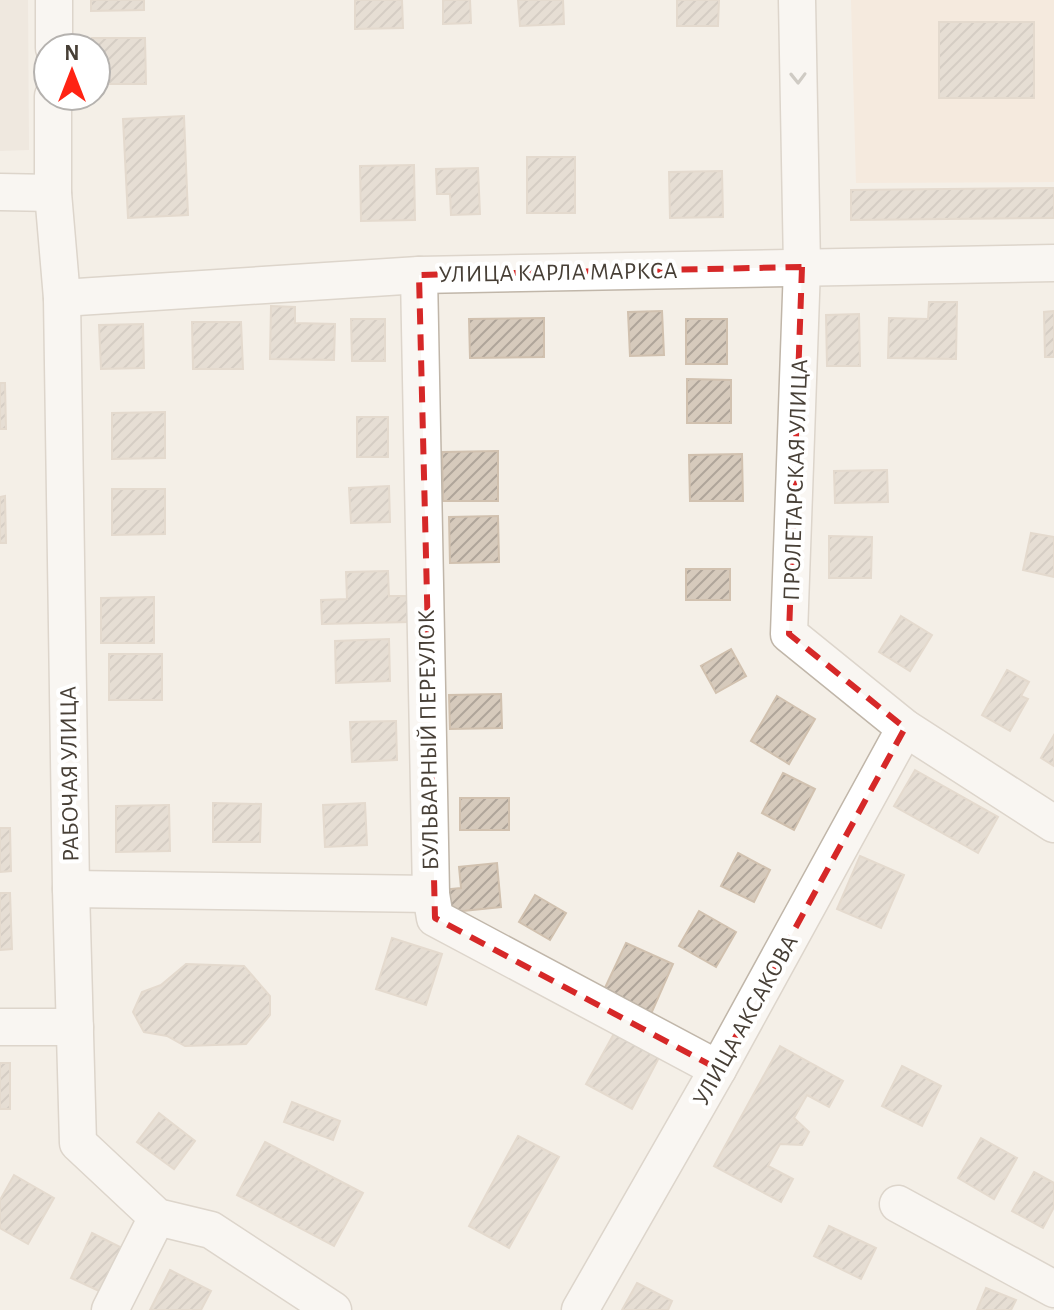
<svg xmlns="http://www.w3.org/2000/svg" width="1054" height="1310" font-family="'Alegreya Sans',sans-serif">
	<defs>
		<pattern id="building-hatch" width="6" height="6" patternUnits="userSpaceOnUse" patternTransform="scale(2)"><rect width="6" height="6" fill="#d6cabc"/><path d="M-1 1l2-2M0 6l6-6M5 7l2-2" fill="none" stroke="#afa59a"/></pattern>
	</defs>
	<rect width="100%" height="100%" fill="#f4efe7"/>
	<polygon fill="#e8e0d5" points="0,0 28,0 29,150 0,151"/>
	<polygon fill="#f6e4d2" points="851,0 1054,0 1054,182 856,183"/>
	<g fill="url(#building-hatch)" stroke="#d1c1af" stroke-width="2">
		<polygon points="91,0 144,0 144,10 91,11"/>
		<polygon points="355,0 402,0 403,28 355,29"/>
		<polygon points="443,0 470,0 471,23 443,24"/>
		<polygon points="518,0 563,0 564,24 520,26"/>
		<polygon points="677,0 719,0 718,26 677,26"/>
		<rect x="939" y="22" width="95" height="76"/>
		<polygon points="92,38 145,38 146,84 96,84 96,48 92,48"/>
		<polygon points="184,116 188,215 128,218 123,119"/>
		<rect x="527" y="157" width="48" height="56"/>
		<polygon points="414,165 415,220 361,221 360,166"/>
		<polygon points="478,168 480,214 451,215 450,194 437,194 436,169"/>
		<polygon points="722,171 723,217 670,218 669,172"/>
		<polygon points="1054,188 1054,218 851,220 851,190"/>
		<polygon points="929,302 957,302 956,359 888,358 889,318 928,319"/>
		<polygon points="271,306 295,307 295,323 335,324 334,360 270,359"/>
		<polygon points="662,311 664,355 630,356 628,312"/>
		<polygon points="1054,311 1054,357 1045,357 1044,312"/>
		<polygon points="859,314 860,366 827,366 826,315"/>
		<polygon points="544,318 544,357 470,358 469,319"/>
		<polygon points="351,319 385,319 385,361 352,361"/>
		<rect x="686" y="319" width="41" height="45"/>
		<polygon points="192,322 241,322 243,369 193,369"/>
		<polygon points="143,324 144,368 101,369 99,325"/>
		<polygon points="687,379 731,380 731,423 687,423"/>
		<polygon points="0,383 5,383 6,429 0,429"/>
		<polygon points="165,412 165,458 112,459 112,413"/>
		<rect x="357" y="417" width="31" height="40"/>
		<polygon points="498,451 498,501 443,501 442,452"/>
		<polygon points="742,454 743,501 690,501 689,455"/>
		<polygon points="887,470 888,502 835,503 834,471"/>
		<polygon points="389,486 390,522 351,523 349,488"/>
		<polygon points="112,489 165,489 165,534 112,535"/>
		<polygon points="5,496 6,543 0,543 0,497"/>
		<polygon points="498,516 499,562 450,563 449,517"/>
		<polygon points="1031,533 1054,537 1054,577 1023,570"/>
		<polygon points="829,536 872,537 871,578 829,578"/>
		<rect x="686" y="569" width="44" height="31"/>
		<polygon points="388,571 389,596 409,596 410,622 322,624 321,600 347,599 346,572"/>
		<polygon points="154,597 154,643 101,643 101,598"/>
		<polygon points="901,616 932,635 910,671 879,652"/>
		<polygon points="389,639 390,681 336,683 335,641"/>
		<polygon points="731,649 746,676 716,693 701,666"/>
		<rect x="109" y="654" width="53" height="46"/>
		<polygon points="1007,670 1029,682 1021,696 1028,699 1010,731 982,715"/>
		<polygon points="501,694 502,728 450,729 449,695"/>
		<polygon points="777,696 815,719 789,764 751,741"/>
		<polygon points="396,721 397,760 352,762 350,722"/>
		<polygon points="1054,735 1054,766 1041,758"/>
		<polygon points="915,770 998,817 978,853 894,806"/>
		<polygon points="783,773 815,789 794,830 762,813"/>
		<rect x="460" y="798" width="49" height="32"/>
		<polygon points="213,803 261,804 260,842 213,842"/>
		<polygon points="365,803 367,845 325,847 323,805"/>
		<polygon points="169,805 170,851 116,852 116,806"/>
		<polygon points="0,828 10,828 11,871 0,872"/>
		<polygon points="738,853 770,870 754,902 721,886"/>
		<polygon points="860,856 904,875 881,928 837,909"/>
		<polygon points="497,863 501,907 444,913 442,890 461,888 459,867"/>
		<polygon points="0,893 10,893 12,949 0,950"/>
		<polygon points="535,895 566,913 550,940 519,922"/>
		<polygon points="699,911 736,932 716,967 679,946"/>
		<polygon points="392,938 442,954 426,1005 376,989"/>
		<polygon points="626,943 673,964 651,1014 603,992"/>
		<polygon points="186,964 244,966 270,996 270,1015 246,1044 185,1046 167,1036 144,1032 133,1012 142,992 161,985"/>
		<polygon points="617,1028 662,1052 632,1109 586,1084"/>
		<polygon points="780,1046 843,1081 829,1107 807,1095 794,1118 809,1132 802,1145 780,1144 768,1166 793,1179 781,1202 714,1166"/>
		<rect x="0" y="1063" width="10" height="46"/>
		<polygon points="902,1066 941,1086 922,1126 882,1106"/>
		<polygon points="292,1102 340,1121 333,1140 284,1122"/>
		<polygon points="159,1113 195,1141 174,1169 137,1142"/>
		<polygon points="518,1136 559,1157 509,1248 469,1226"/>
		<polygon points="981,1138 1017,1158 994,1199 958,1178"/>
		<polygon points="265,1142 363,1193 334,1246 237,1195"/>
		<polygon points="1034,1172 1054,1183 1054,1207 1043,1228 1012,1211"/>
		<polygon points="14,1175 54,1198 28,1244 0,1228 0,1200"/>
		<polygon points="829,1226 876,1248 861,1279 814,1256"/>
		<polygon points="92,1233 122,1248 101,1292 71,1278"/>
		<polygon points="170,1270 211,1291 201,1310 150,1310"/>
		<polygon points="637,1283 672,1301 668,1310 622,1310"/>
		<polygon points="986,1288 1016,1300 1011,1310 977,1310"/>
	</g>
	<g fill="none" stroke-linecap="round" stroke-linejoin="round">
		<defs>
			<g id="minor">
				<polyline points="797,0 802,267 789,634 905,728 1054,824"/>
				<polyline points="54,48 54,0"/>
				<polyline points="53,96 53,193 62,298 71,889 78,1143 157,1217 211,1230 333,1310"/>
				<polyline points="0,192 53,193"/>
				<polyline points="62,298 419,275 1054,263"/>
				<polyline points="71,889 431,894 419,275"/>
				<polyline points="431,894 435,918 718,1069"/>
				<polyline points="0,1027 75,1027"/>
				<polyline points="898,1204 1054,1289"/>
				<polyline points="110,1310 157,1217"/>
				<polyline points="580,1310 718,1069 905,728"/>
			</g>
		</defs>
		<use href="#minor" stroke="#c0b6a9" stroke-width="39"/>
		<use href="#minor" stroke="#fff" stroke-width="36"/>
	</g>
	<defs><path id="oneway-chevron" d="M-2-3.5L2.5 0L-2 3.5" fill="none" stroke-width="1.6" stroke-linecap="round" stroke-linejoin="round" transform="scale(2)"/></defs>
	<use stroke="#a39f9a" href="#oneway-chevron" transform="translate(798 78) rotate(89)"/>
	<path d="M0 0H1054V1310H0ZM802,267L789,634L905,728L718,1069L435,918L419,275Z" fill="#f4efe7" fill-opacity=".55" fill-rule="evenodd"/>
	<path fill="none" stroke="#d62828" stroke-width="6" stroke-dasharray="16 10" stroke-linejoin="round" d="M802,267L789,634L905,728L718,1069L435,918L419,275Z"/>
	<g text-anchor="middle" stroke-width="8" stroke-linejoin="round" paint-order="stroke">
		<g font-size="24" fill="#473f36" stroke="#fff">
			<text transform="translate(558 272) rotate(-1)" y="8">УЛИЦА КАРЛА МАРКСА</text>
			<text transform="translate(795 480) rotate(-88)" y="8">ПРОЛЕТАРСКАЯ УЛИЦА</text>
			<text transform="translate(428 740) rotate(-91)" y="8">БУЛЬВАРНЫЙ ПЕРЕУЛОК</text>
			<text transform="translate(69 774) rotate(-91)" y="8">РАБОЧАЯ УЛИЦА</text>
			<text transform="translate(745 1020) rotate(-61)" y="8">УЛИЦА АКСАКОВА</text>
		</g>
	</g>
	<g transform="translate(72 72)"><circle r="38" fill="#ffffff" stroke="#b5b2af" stroke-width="2"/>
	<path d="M0-6L14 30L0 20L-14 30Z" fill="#ff2313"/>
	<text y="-12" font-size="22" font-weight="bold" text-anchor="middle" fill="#473f36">N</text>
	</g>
</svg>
